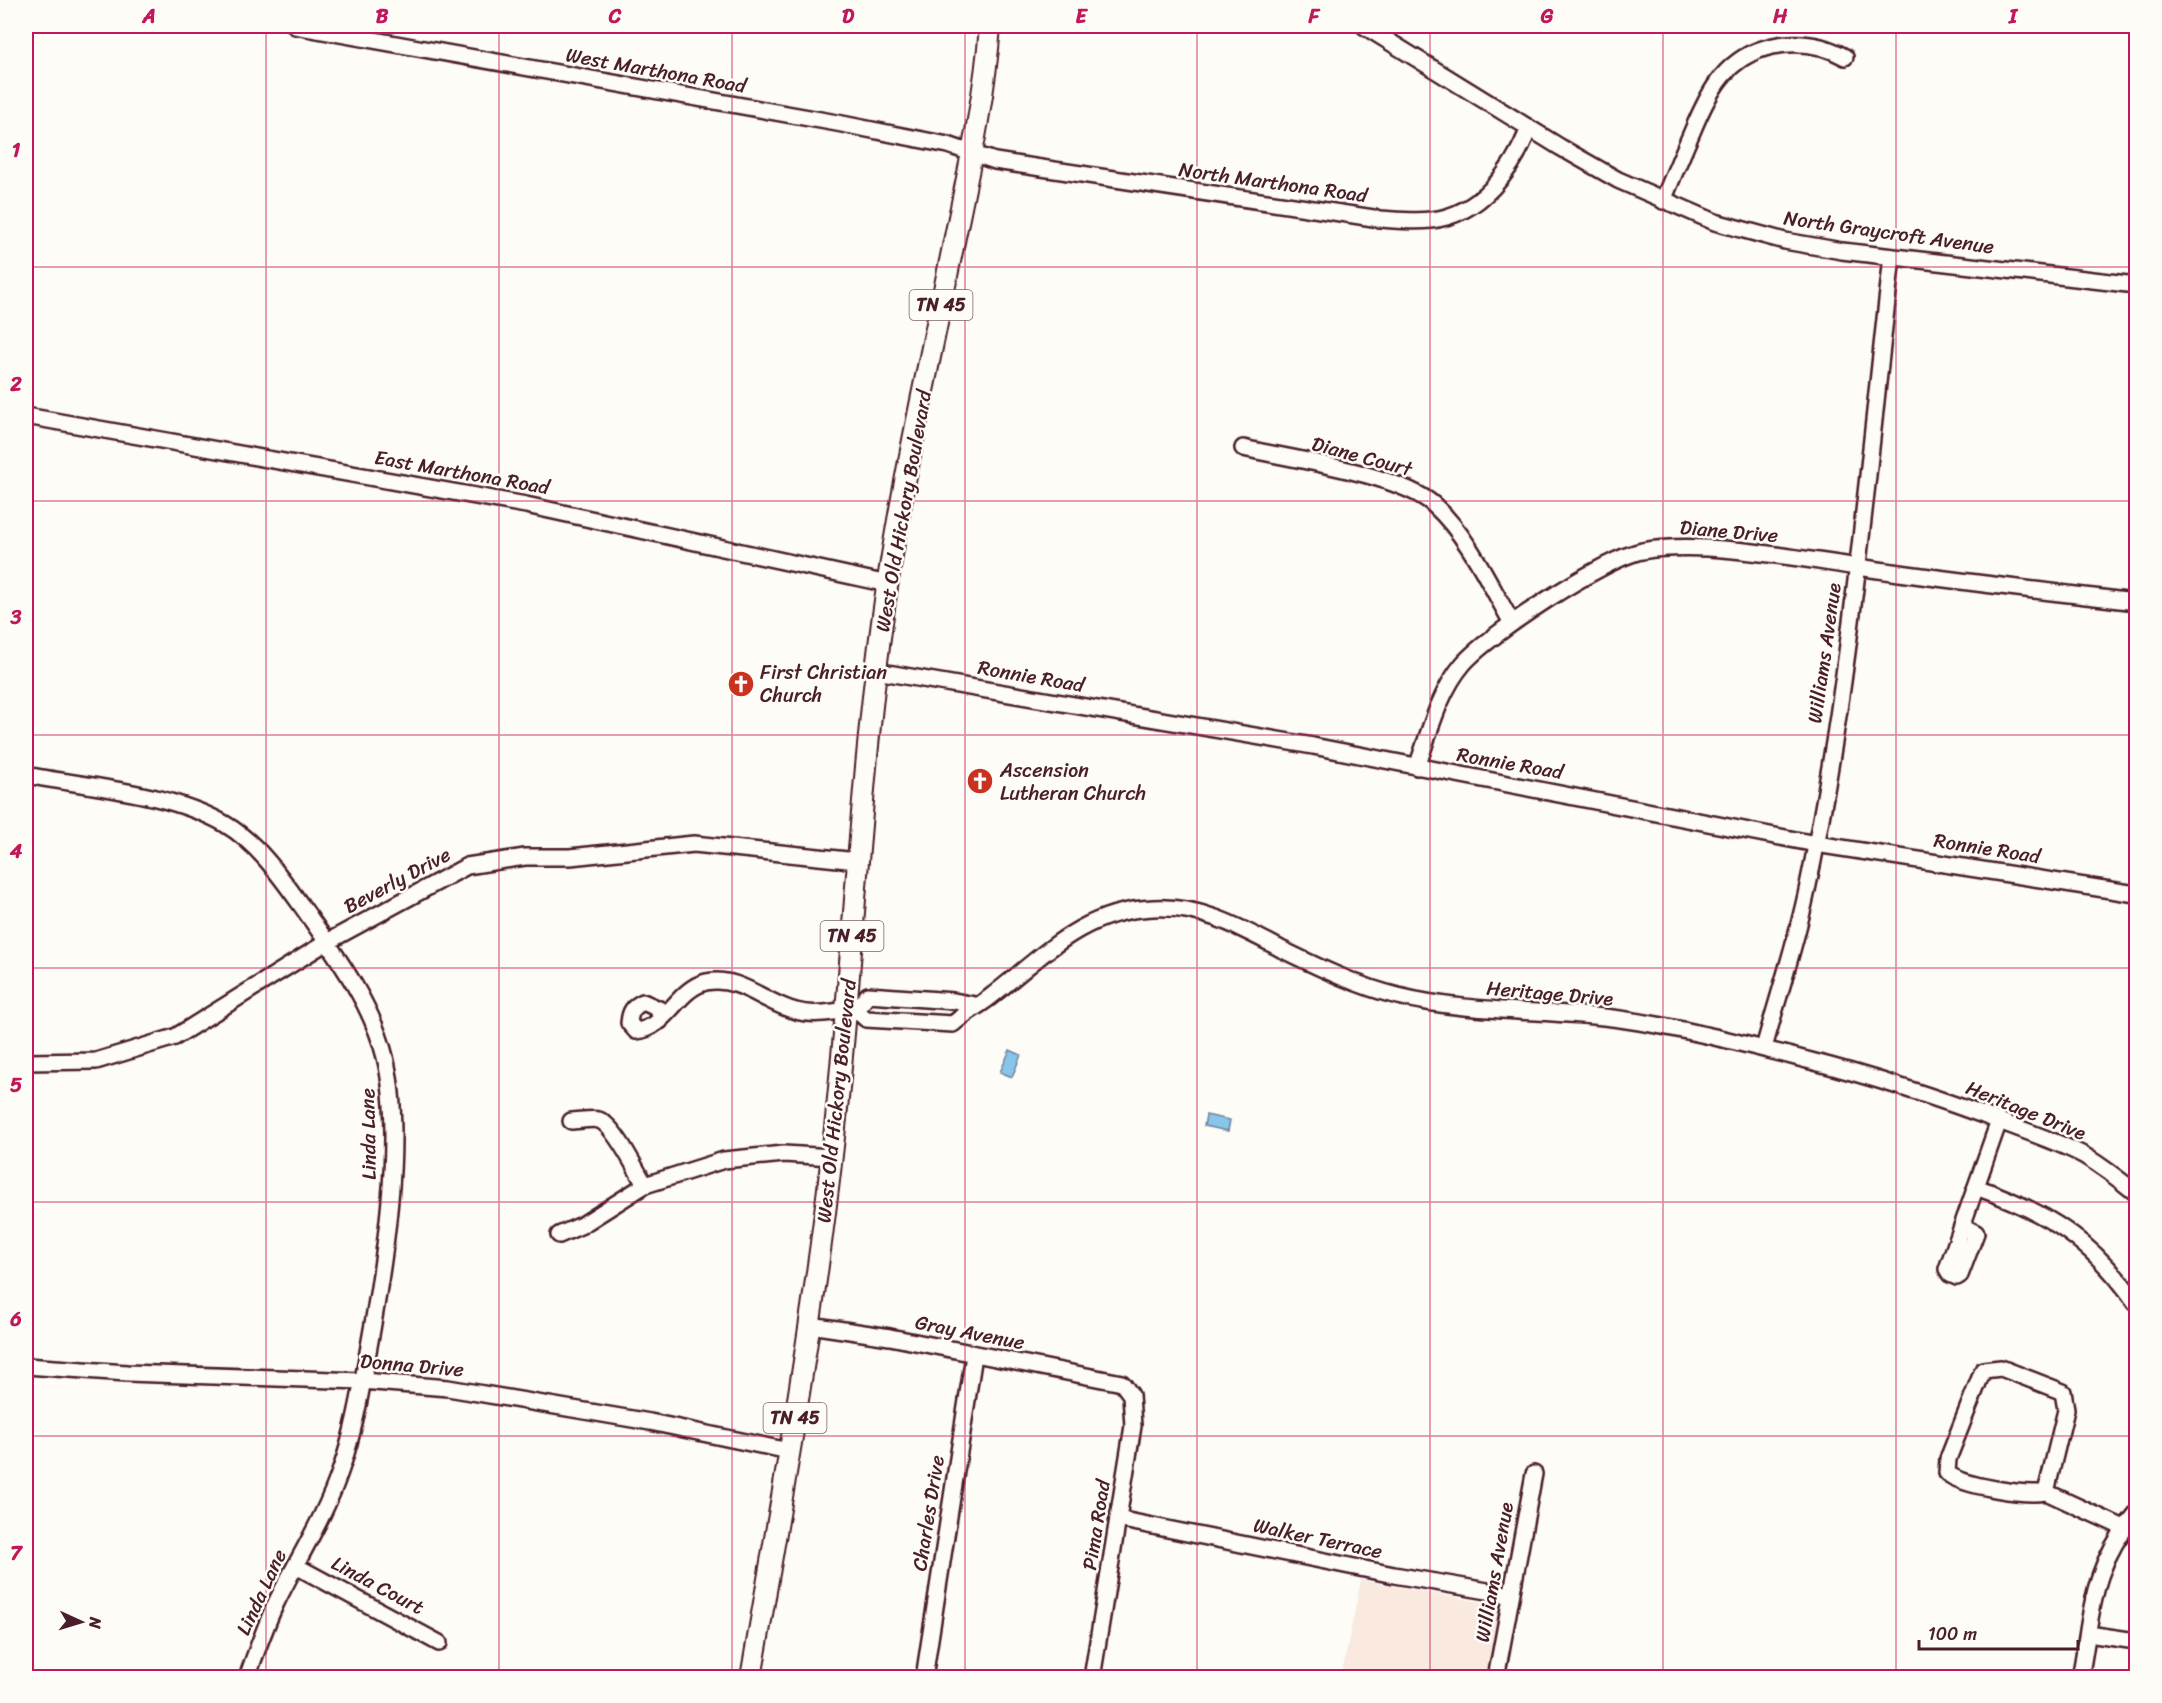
<svg xmlns="http://www.w3.org/2000/svg" width="2162" height="1703" font-family="Sriracha,sans-serif">
	<rect width="100%" height="100%" fill="#fdfcf7"/>
	<filter id="ink" filterUnits="userSpaceOnUse"><feTurbulence type="fractalNoise" baseFrequency=".0167" numOctaves="2"/><feDisplacementMap in="SourceGraphic" scale="12" xChannelSelector="R" yChannelSelector="G"/><feConvolveMatrix kernelMatrix="1 2 1 2 8 2 1 2 1" color-interpolation-filters="sRGB"/></filter>
	<g filter="url(#ink)">
		<polygon fill="#f9e9de" points="1361,1580 1491,1604 1498,1615 1486,1677 1341,1677"/>
		<g fill="#89c4e9" stroke="#70829d" stroke-width="1.5">
			<polygon points="1010,1050 1021,1055 1012,1077 1000,1072"/>
			<polygon points="1206,1115 1230,1120 1228,1131 1204,1126"/>
		</g>
		<g fill="none" stroke-linecap="round" stroke-linejoin="round">
			<defs>
				<g id="minor">
					<path d="M295,26L837,123L948,145L995,161L1380,219C1397,220 1414,222 1431,220C1480,215 1513,170 1529,128"/>
					<polyline points="1364,26 1560,147 1618,180 1715,222 1785,241 1842,251 2136,285"/>
					<path d="M1663,201C1672,178 1682,155 1692,132C1709,91 1726,56 1773,46C1799,41 1822,44 1845,57"/>
					<polyline points="26,416 526,505 888,584"/>
					<path d="M1243,448C1291,459 1400,474 1434,505C1468,536 1489,583 1512,623"/>
					<polyline points="876,671 1313,746 1816,844 2136,894"/>
					<path d="M1417,767C1429,734 1439,692 1463,664C1489,634 1603,559 1642,551C1703,540 1795,558 1858,567C1950,581 2044,591 2136,602"/>
					<path d="M26,775C89,787 169,792 225,824C259,844 283,880 306,912C336,955 372,1004 385,1057C405,1138 383,1270 368,1352C361,1391 354,1432 341,1469C325,1517 298,1558 276,1603C265,1627 256,1652 247,1678"/>
					<polyline points="856,1010 868,995 954,1001 975,1005"/>
					<path d="M660,1021L659,1009L643,1002C633,1007 630,1011 629,1023L636,1031C666,1029 677,989 706,982C739,975 766,1004 796,1011C816,1017 836,1010 856,1010L866,1019L953,1024C966,1012 981,1005 994,994C1045,954 1083,911 1153,908C1202,905 1243,929 1285,951C1320,968 1360,987 1398,996C1470,1014 1546,1009 1620,1019C1684,1028 1745,1044 1807,1060C1874,1077 1938,1098 2002,1122C2030,1133 2059,1142 2085,1156C2103,1167 2120,1180 2136,1193"/>
					<path d="M1764,1048C1778,997 1795,946 1806,895C1851,685 1867,470 1892,257"/>
					<polyline points="26,1062 96,1061 175,1037 327,942 467,866 525,857 570,857 694,844 857,861"/>
					<path d="M571,1121C578,1121 592,1118 599,1120C615,1126 636,1170 645,1185"/>
					<path d="M1976,1187C2047,1212 2093,1241 2136,1303"/>
					<polyline points="1962,1226 1976,1233 1960,1275 1957,1277 1950,1274 1947,1269 1999,1121"/>
					<polyline points="559,1235 582,1225 645,1185 724,1160 784,1154 832,1157"/>
					<polyline points="810,1325 890,1337 1122,1383 1131,1395 1133,1426 1092,1678"/>
					<polyline points="26,1366 127,1373 362,1381 448,1388 650,1422 789,1451"/>
					<path d="M2046,1492L2066,1410L2063,1392L2001,1368L1983,1370L1948,1459L1947,1473C1962,1486 2026,1496 2046,1492L2124,1528"/>
					<polyline points="1118,1519 1394,1575 1511,1595"/>
					<polyline points="296,1566 439,1643"/>
					<polyline points="2088,1634 2136,1641"/>
					<polyline points="924,1678 974,1355"/>
					<polyline points="1496,1678 1534,1474"/>
					<path d="M2080,1678C2093,1611 2090,1568 2136,1514"/>
				</g>
				<path id="major" d="M751,1678C781,1504 812,1330 832,1155C854,966 859,775 887,587C905,468 932,350 956,232C970,164 985,95 990,26"/>
			</defs>
			<use href="#minor" stroke="#4a1f2b" stroke-width="20"/>
			<use href="#major" stroke="#4a1f2b" stroke-width="24"/>
			<use href="#minor" stroke="#fdfcf7" stroke-width="15"/>
			<use href="#major" stroke="#fdfcf7" stroke-width="20"/>
		</g>
	</g>
	<path fill="none" stroke="#c2185b" stroke-width="1.5" stroke-opacity="0.55" d="M266,26V1678M499,26V1678M732,26V1678M965,26V1678M1197,26V1678M1430,26V1678M1663,26V1678M1896,26V1678M26,267H2136M26,501H2136M26,735H2136M26,968H2136M26,1202H2136M26,1436H2136"/>
	<defs>
		<symbol id="church-disc" viewBox="-11 -11 22 22"><circle r="9.5" fill="#c8321e" stroke="#fdfcf7"/><path d="M-1.2-6h2.4v3.5h3.3v2.4h-3.3V6h-2.4V-.1h-3.3v-2.4h3.3Z" fill="#fff"/></symbol>
	</defs>
	<g fill-rule="evenodd">
		<use href="#church-disc" x="726" y="669" width="30" height="30"/>
		<use href="#church-disc" x="965" y="766" width="30" height="30"/>
	</g>
	<g text-anchor="middle" stroke-width="5" stroke-linejoin="round" paint-order="stroke">
		<g fill="#fdfcf7" stroke="#806168" stroke-width="1.5">
			<rect x="909.5" y="290" width="63" height="30" rx="4.5"/>
			<rect x="820.5" y="921" width="63" height="30" rx="4.5"/>
			<rect x="763.5" y="1403" width="63" height="30" rx="4.5"/>
		</g>
		<g font-size="18" font-weight="bold" fill="#4a1f2b">
			<text x="941" y="311">TN 45</text>
			<text x="852" y="942">TN 45</text>
			<text x="795" y="1424">TN 45</text>
		</g>
		<g font-size="20" fill="#4a1f2b" stroke="#fdfcf7">
			<text transform="translate(656 70) rotate(10)" y="7">West Marthona Road</text>
			<text transform="translate(1273 182) rotate(8)" y="7">North Marthona Road</text>
			<text transform="translate(1889 232) rotate(8)" y="7">North Graycroft Avenue</text>
			<text transform="translate(1362 456) rotate(15)" y="7">Diane Court</text>
			<text transform="translate(462 472) rotate(10)" y="7">East Marthona Road</text>
			<text transform="translate(903 511) rotate(-80)" y="7">West Old Hickory Boulevard</text>
			<text transform="translate(1729 531) rotate(5)" y="7">Diane Drive</text>
			<text transform="translate(1824 653) rotate(-82)" y="7">Williams Avenue</text>
			<text transform="translate(1031 676) rotate(10)" y="7">Ronnie Road</text>
			<text transform="translate(1510 763) rotate(10)" y="7">Ronnie Road</text>
			<text transform="translate(1987 848) rotate(9)" y="7">Ronnie Road</text>
			<text transform="translate(397 880) rotate(-28)" y="7">Beverly Drive</text>
			<text transform="translate(1550 993) rotate(5)" y="7">Heritage Drive</text>
			<text transform="translate(836 1101) rotate(-84)" y="7">West Old Hickory Boulevard</text>
			<text transform="translate(2026 1110) rotate(22)" y="7">Heritage Drive</text>
			<text transform="translate(368 1134) rotate(-91)" y="7">Linda Lane</text>
			<text transform="translate(970 1332) rotate(11)" y="7">Gray Avenue</text>
			<text transform="translate(412 1365) rotate(5)" y="7">Donna Drive</text>
			<text transform="translate(928 1513) rotate(-81)" y="7">Charles Drive</text>
			<text transform="translate(1096 1525) rotate(-81)" y="7">Pima Road</text>
			<text transform="translate(1318 1538) rotate(12)" y="7">Walker Terrace</text>
			<text transform="translate(1494 1572) rotate(-80)" y="7">Williams Avenue</text>
			<text transform="translate(378 1585) rotate(28)" y="7">Linda Court</text>
			<text transform="translate(261 1592) rotate(-65)" y="7">Linda Lane</text>
		</g>
		<g font-size="20" fill="#4a1f2b" stroke="#fdfcf7" text-anchor="start">
			<text x="760" y="679">First Christian<tspan x="760" dy="23">Church</tspan></text>
			<text x="1000" y="777">Ascension<tspan x="1000" dy="23">Lutheran Church</tspan></text>
		</g>
	</g>
	<rect width="2162" height="1703" fill="none" stroke="#fdfcf7" stroke-width="66"/>
	<g transform="translate(81 1622) rotate(94)" stroke="#fdfcf7" stroke-width="4.5" paint-order="stroke">
	<path d="M0-4.5L10 22L0 15L-10 22Z" fill="#4a1f2b"/>
	<text y="-9" font-size="16" font-weight="bold" text-anchor="middle" fill="#4a1f2b">N</text>
	</g>
	<path d="M1919 1640v9h159v-9" fill="none" stroke="#4a1f2b" stroke-width="3"/>
	<text x="1928" y="1640" font-size="18" fill="#4a1f2b" stroke="#fdfcf7" stroke-width="4.5" paint-order="stroke">100 m</text>
	<rect x="33" y="33" width="2096" height="1637" fill="none" stroke="#c2185b" stroke-width="2"/>
	<g font-size="20" text-anchor="middle" font-weight="bold" fill="#c2185b">
		<text x="149" y="23">A</text>
		<text x="382" y="23">B</text>
		<text x="615" y="23">C</text>
		<text x="848" y="23">D</text>
		<text x="1081" y="23">E</text>
		<text x="1314" y="23">F</text>
		<text x="1547" y="23">G</text>
		<text x="1780" y="23">H</text>
		<text x="2013" y="23">I</text>
		<text x="16" y="157">1</text>
		<text x="16" y="391">2</text>
		<text x="16" y="624">3</text>
		<text x="16" y="858">4</text>
		<text x="16" y="1092">5</text>
		<text x="16" y="1326">6</text>
		<text x="16" y="1560">7</text>
	</g>
</svg>
